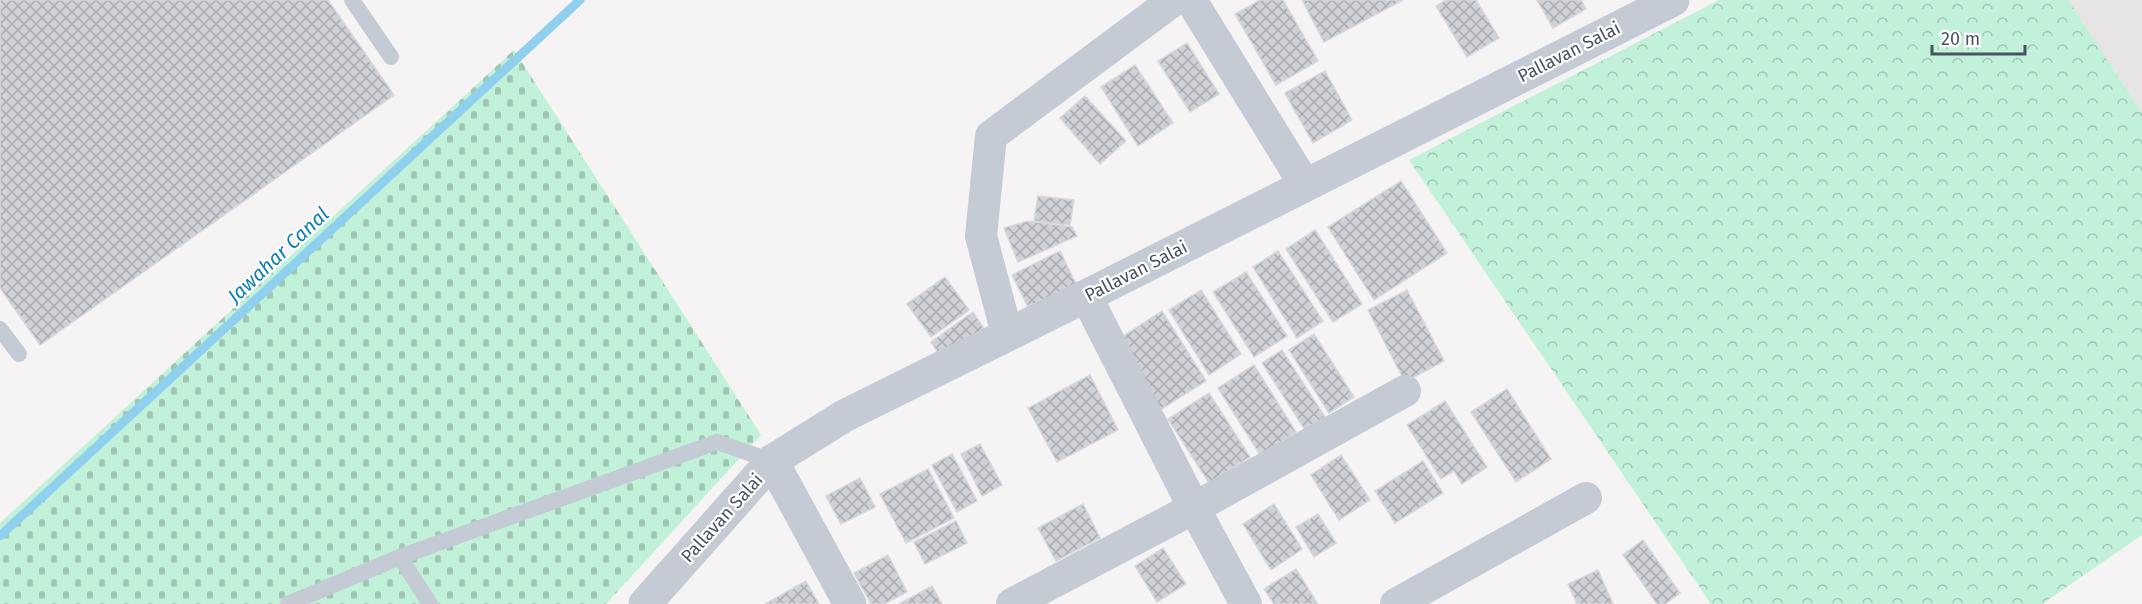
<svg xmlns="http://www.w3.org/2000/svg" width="2142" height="604" font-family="'Fira Sans',sans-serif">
	<defs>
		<pattern id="cemetery-stones" width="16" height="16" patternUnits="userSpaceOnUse" patternTransform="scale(1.5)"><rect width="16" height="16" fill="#c2f1da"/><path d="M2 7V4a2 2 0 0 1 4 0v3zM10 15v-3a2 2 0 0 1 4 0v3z" fill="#a0c6b4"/></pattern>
		<pattern id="park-crowns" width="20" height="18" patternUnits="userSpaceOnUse" patternTransform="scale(1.5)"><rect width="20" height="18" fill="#c2f1da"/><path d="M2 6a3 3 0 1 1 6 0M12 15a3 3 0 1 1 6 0" fill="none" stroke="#a0c6b4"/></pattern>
		<pattern id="building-cross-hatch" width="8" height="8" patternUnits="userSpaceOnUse" patternTransform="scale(1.5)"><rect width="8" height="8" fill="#cfd1d7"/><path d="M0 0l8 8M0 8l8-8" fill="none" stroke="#aaacb2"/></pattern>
	</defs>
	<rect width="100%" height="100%" fill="#f5f3f3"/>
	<polygon fill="#e6e4e5" points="2068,0 2142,0 2142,113"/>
	<polygon fill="url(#cemetery-stones)" points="514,50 761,435 606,604 0,604 0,523"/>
	<polygon fill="url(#park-crowns)" points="1719,0 2068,0 2142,113 2142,535 2042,604 1711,604 1409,160"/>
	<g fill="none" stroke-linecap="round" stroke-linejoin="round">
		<polyline stroke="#8fd0ef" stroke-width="9" points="0,536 580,0"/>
	</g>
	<g fill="url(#building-cross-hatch)" stroke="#d7d8de" stroke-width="1.5">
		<polygon points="0,0 328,0 394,95 40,345 0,288"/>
		<polygon points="1260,0 1283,0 1318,61 1276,85 1235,14"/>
		<polygon points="1302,0 1403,0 1324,42"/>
		<polygon points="1446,0 1476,0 1499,38 1467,57 1436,6"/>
		<polygon points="1537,0 1581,0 1586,9 1553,28"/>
		<polygon points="1187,43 1219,94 1190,112 1158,61"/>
		<polygon points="1135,65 1173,123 1138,146 1101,87"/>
		<polygon points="1325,71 1352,120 1313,143 1285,93"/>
		<polygon points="1085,96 1126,141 1100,164 1060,118"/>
		<polygon points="1401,181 1447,253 1374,300 1328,227"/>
		<polygon points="1038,196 1074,200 1070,225 1034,221"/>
		<polygon points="1028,221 1072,227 1077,236 1018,262 1004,228"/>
		<polygon points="1315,230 1362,304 1333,322 1286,249"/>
		<polygon points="1060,251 1076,284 1028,307 1012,275"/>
		<polygon points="1278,251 1323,321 1297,338 1253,267"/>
		<polygon points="1246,272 1287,336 1254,357 1213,292"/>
		<polygon points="945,277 969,310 931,337 907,304"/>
		<polygon points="1201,290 1241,354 1209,375 1169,310"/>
		<polygon points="1407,290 1444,361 1405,382 1368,310"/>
		<polygon points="1162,311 1206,381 1160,410 1117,340"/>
		<polygon points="973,312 985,330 943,360 931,342"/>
		<polygon points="1314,334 1354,397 1329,413 1289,350"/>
		<polygon points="1282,350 1325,417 1305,430 1262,363"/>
		<polygon points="1254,365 1296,432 1260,455 1218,388"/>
		<polygon points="1090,375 1118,430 1057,462 1028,408"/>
		<polygon points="1507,389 1551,459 1516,482 1471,412"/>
		<polygon points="1209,393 1250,457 1209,483 1168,419"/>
		<polygon points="1445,401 1487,467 1462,484 1454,471 1441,479 1407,425"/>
		<polygon points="980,444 1002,485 982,496 961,454"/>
		<polygon points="952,454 977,501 957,512 932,465"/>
		<polygon points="1341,455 1370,500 1339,520 1311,475"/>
		<polygon points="1423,461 1443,493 1395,523 1375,491"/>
		<polygon points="928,469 954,518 906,543 880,494"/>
		<polygon points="860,478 875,507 841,524 826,496"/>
		<polygon points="1083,504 1100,538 1056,561 1038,528"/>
		<polygon points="1274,504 1302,549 1271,570 1243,524"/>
		<polygon points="1318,514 1336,543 1314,557 1296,527"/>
		<polygon points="956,521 967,543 925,564 914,542"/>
		<polygon points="1643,540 1680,593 1665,604 1657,604 1623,555"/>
		<polygon points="1163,548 1186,584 1157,602 1135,566"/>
		<polygon points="888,555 907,592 884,604 871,604 854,573"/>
		<polygon points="1296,569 1318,604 1274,604 1264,589"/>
		<polygon points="1598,570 1613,604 1577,604 1568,584"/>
		<polygon points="806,581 819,604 765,604"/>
		<polygon points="932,586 942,604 899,604"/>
	</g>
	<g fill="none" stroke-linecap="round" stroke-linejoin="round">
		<g stroke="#c4cbd4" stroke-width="16">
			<polyline points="352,0 391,57"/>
			<polyline points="0,329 19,354"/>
			<polyline points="400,557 430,604"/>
			<polyline points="288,604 400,557 717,442 772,461"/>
		</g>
		<g stroke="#c4cbd4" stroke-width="32">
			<polyline points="1191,0 1305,185"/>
			<polyline points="1086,296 1194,508 1246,604"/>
			<polyline points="1007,334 981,236 991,136 1174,0"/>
			<polyline points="1012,604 1194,508 1405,391"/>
			<polyline points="1396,604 1586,498"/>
		</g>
		<g stroke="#c4cbd4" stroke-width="33">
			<polyline points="772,461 850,604"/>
			<polyline points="645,604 772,461 844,416 1086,296 1673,0"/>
		</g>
	</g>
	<g text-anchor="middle" stroke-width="4.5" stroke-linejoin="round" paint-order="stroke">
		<g font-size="18" fill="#4a5361" stroke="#fff">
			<text transform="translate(1569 52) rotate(-27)" y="6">Pallavan Salai</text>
			<text transform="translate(1136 271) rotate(-27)" y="6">Pallavan Salai</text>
			<text transform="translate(722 518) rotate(-48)" y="6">Pallavan Salai</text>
		</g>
		<g font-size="20" font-style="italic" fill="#097eb4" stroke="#fff">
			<text transform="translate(278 255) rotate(-43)" y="7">Jawahar Canal</text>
		</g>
	</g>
	<path d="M1932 45v9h93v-9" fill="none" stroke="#4a5361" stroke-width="3"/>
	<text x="1941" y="45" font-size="18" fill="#4a5361" stroke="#ffffff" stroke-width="4.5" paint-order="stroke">20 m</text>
</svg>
